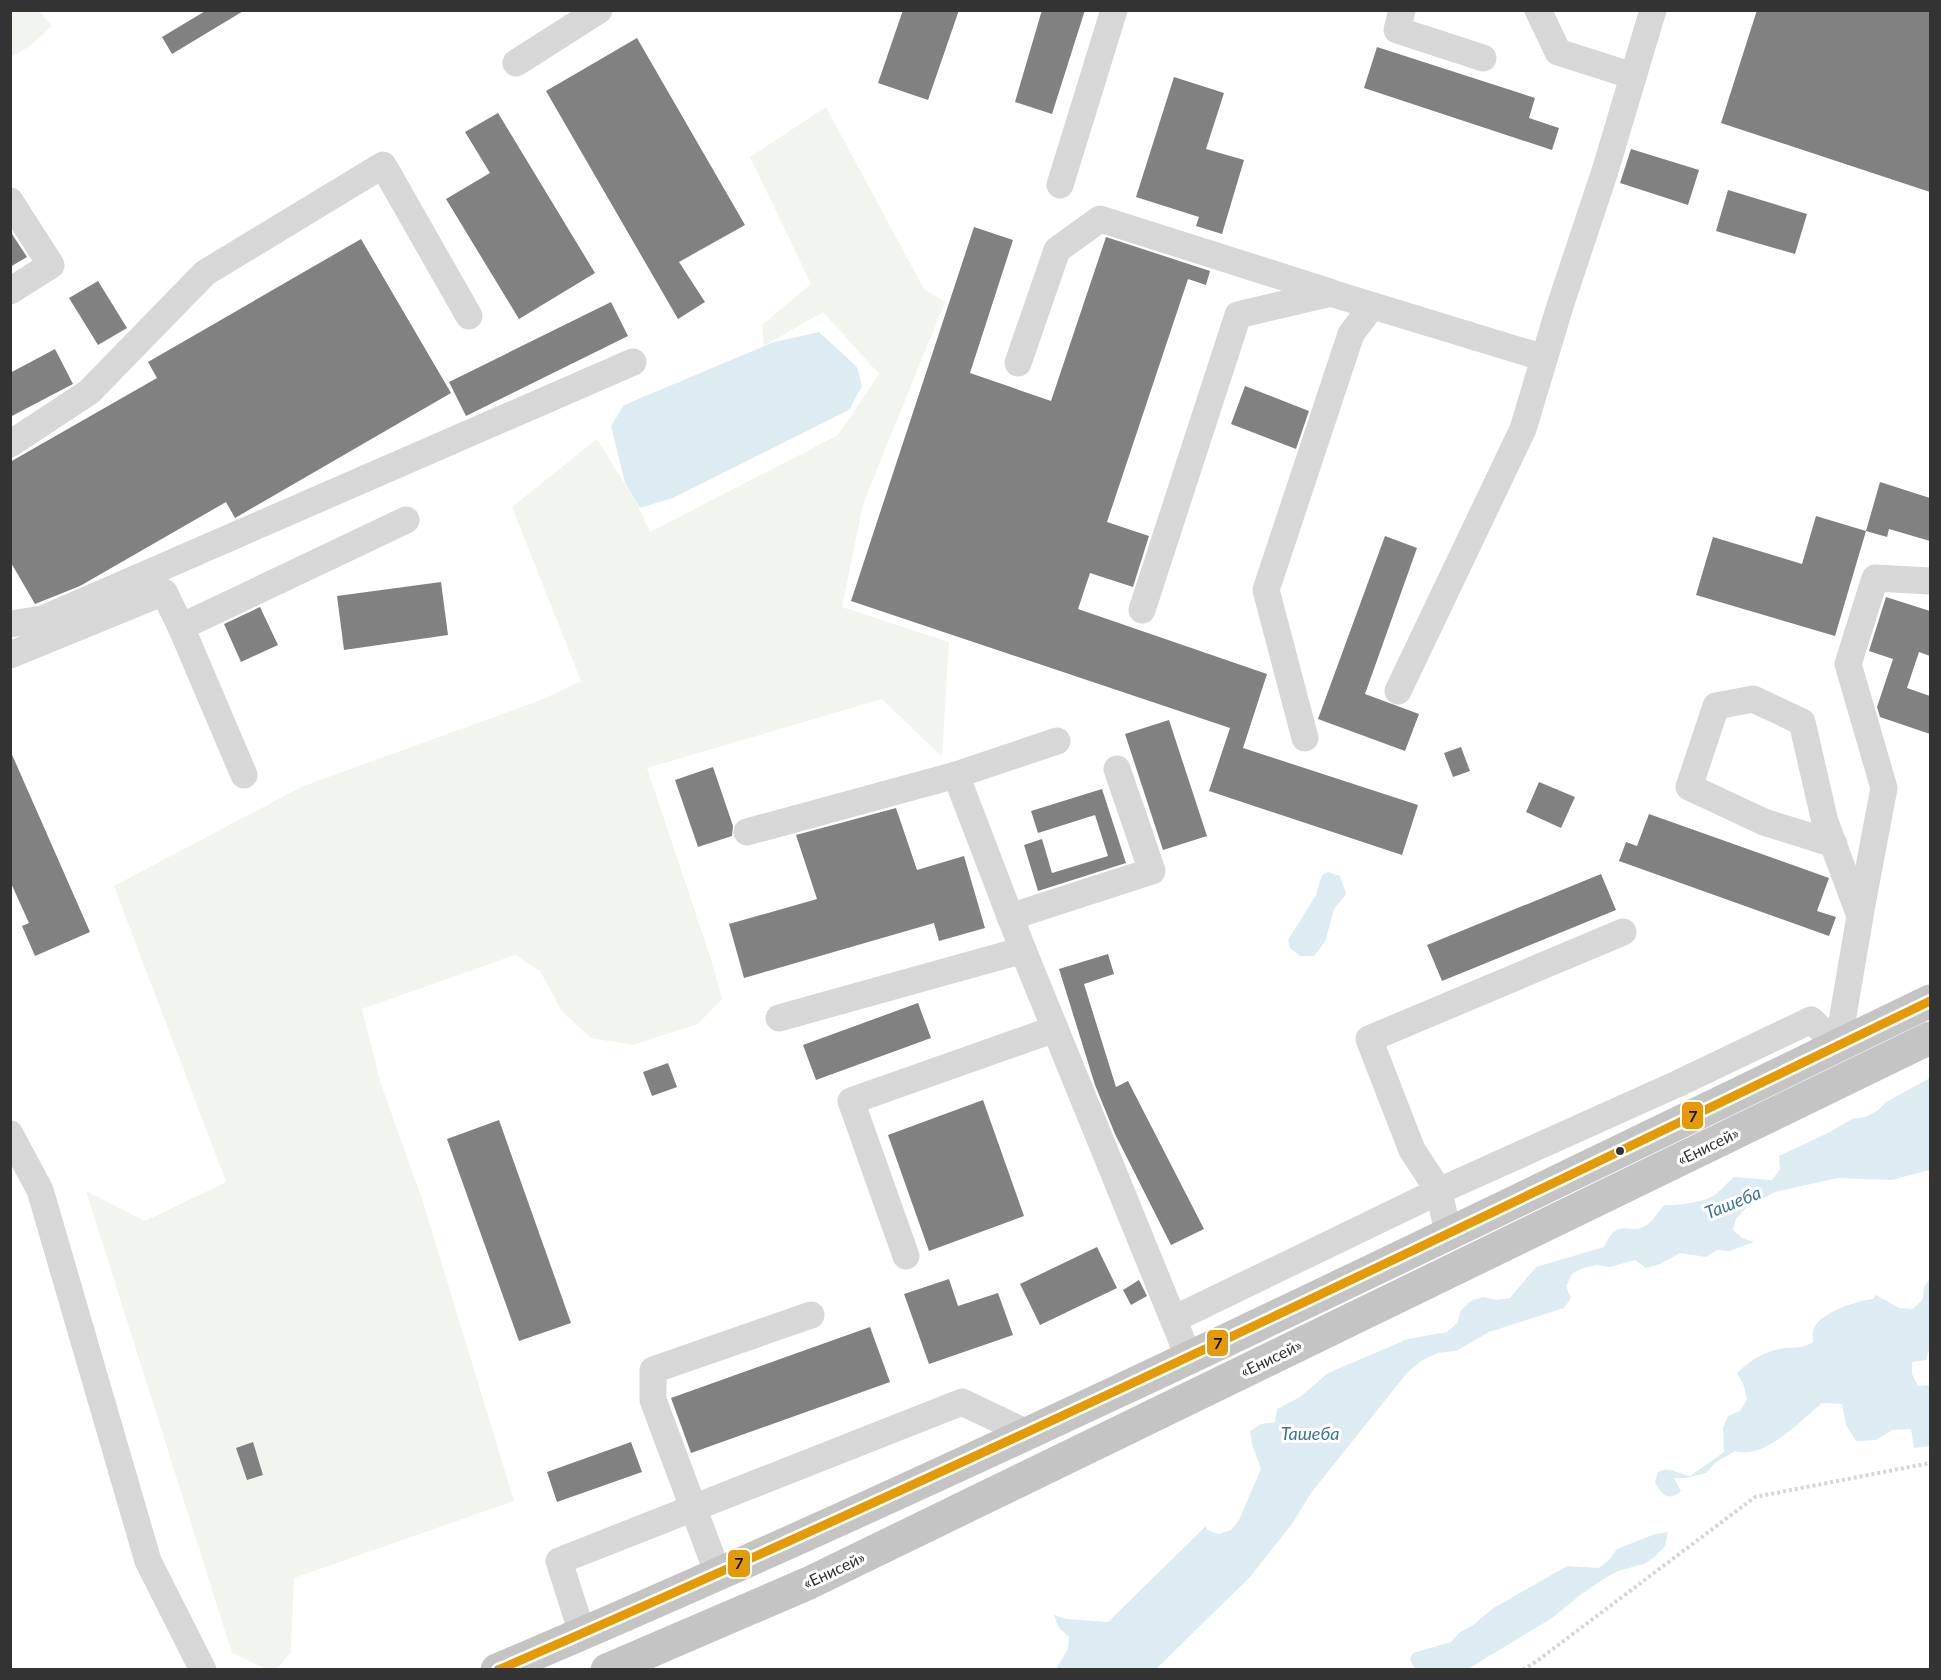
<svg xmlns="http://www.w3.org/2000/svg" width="1941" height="1680" font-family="Lato,sans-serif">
	<rect width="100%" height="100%" fill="#fff"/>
	<g fill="#f1f5ed">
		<polygon points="11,10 39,11 52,26 30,46 11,57"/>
		<polygon points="826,107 924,289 945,302 863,504 842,607 949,642 942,757 882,699 647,768 711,959 722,999 698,1024 633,1045 591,1038 562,1011 540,971 515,955 362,1009 381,1084 423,1202 514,1501 294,1578 291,1652 277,1669 266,1669 232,1653 86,1191 145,1221 226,1182 114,886 301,787 541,700 581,681 512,507 597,439 636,502 650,532 838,435 879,374 823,312 764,346 762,325 811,284 750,157"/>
	</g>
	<g fill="#ddebf3">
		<polygon points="819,332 857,367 862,386 849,410 673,498 640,508 625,483 611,426 624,405 774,342"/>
		<polygon points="1328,872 1340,876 1346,894 1334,909 1325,942 1314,956 1300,956 1290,948 1288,940 1316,895 1322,875"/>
		<path d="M1930,1078V1170L1891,1180L1838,1178L1775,1192L1764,1198L1752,1201L1736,1219L1733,1230L1742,1238L1754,1242L1729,1251L1717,1250L1706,1257L1680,1253L1660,1264L1646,1268L1635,1260L1610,1267L1597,1265L1583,1268L1572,1274L1566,1286L1571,1298L1564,1308L1489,1332L1456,1351L1437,1353L1421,1361L1407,1373L1311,1493L1292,1524L1250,1577L1156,1669H1056L1068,1649L1069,1637L1059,1628L1054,1615L1066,1619L1108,1622L1206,1526L1207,1530L1219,1534L1231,1530L1239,1520L1261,1469L1252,1444L1250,1431L1261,1424L1275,1422L1277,1409L1300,1397L1328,1373L1408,1339L1447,1332L1457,1323L1461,1310L1471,1301L1483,1297L1496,1300L1510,1298L1536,1267L1604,1247C1619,1214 1629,1238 1648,1224C1654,1220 1659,1211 1664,1205C1677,1206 1706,1202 1716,1194C1722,1189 1728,1182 1734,1177L1772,1180L1780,1169L1779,1156L1828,1133L1852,1119L1865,1117L1877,1111L1886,1102Z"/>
		<path d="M1930,1279V1347L1926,1360L1912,1362V1374L1918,1386L1930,1385V1446L1914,1448L1911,1429L1892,1430L1876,1440L1856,1441L1846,1425L1842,1404L1822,1403C1801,1420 1765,1460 1735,1451L1715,1463L1706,1473L1686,1478H1674L1681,1491C1669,1502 1661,1495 1655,1482L1658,1472C1669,1466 1678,1474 1690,1476L1724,1452L1723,1428L1728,1416L1740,1411L1747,1400L1744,1386L1737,1373C1750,1360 1767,1350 1785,1348C1798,1347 1801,1349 1813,1342C1813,1338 1812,1331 1814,1328C1820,1313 1858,1300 1873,1299L1876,1295L1899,1308L1913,1309L1923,1299L1924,1286Z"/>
		<polygon points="1668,1532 1665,1546 1656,1556 1644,1564 1618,1571 1607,1577 1583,1593 1552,1618 1468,1669 1415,1669 1410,1659 1413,1653 1451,1642 1460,1632 1472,1626 1492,1609 1567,1566 1599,1568 1609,1560 1617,1549 1655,1534"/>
	</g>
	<g fill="#818181">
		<polygon points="207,10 245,10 172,54 162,37"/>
		<polygon points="903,10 959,10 928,100 878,83"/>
		<polygon points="1042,10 1085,10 1052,114 1015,102"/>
		<polygon points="1757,10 1930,10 1930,192 1721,123"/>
		<polygon points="637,38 745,225 679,262 705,302 678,319 546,91"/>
		<polygon points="1377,47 1535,98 1529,118 1559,128 1552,150 1364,88"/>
		<polygon points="1174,77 1224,93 1206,149 1244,160 1222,234 1196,226 1199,217 1136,197"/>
		<polygon points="498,113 595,273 519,319 446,199 490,173 465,132"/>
		<polygon points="1631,149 1699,170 1688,205 1620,183"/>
		<polygon points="1728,190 1807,214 1795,254 1716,231"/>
		<polygon points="974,227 1013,240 970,373 1051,401 1106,237 1210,271 1206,285 1188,279 1107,522 1149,536 1133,587 1090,573 1078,609 1267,674 1243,748 1418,805 1402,855 1209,791 1230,728 851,601"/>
		<polygon points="10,231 27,257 10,267"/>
		<polygon points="361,239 451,393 235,518 226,502 80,586 35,604 10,561 10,462 157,378 148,362"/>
		<polygon points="98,281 127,328 98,345 69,298"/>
		<polygon points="611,302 628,336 466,416 449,382"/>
		<polygon points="55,349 73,384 10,417 10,373"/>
		<polygon points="1245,386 1309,411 1296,449 1231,424"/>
		<polygon points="1880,482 1930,498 1930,541 1889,529 1887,537 1866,531"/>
		<polygon points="1816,516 1866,531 1835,636 1696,595 1713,537 1802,564"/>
		<polygon points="1385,536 1417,548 1365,694 1419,714 1405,751 1318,719"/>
		<polygon points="441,582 448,635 344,650 337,596"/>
		<polygon points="1886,597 1930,611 1930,656 1919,652 1907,688 1930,696 1930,734 1880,717 1877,707 1893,659 1869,651"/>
		<polygon points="260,607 278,645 241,662 224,624"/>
		<polygon points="1169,720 1207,836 1163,850 1125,734"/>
		<polygon points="1461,747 1470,771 1453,777 1444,753"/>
		<polygon points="10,750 90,932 35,956 22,926 29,923 10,881"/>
		<polygon points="713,767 733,826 732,836 698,847 675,780"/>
		<polygon points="1539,782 1575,797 1561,828 1526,812"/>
		<polygon points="1102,789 1126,863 1038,891 1024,845 1042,839 1052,873 1108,856 1095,815 1038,833 1031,811"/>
		<polygon points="896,808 917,870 964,856 985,928 939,941 934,923 744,978 729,924 817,899 796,835"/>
		<polygon points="1649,814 1829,878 1817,911 1836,917 1829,936 1619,861 1626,842 1637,846"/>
		<polygon points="1601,874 1616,910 1442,981 1427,945"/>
		<polygon points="1108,954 1114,974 1084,984 1116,1087 1128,1081 1204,1229 1171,1245 1115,1134 1095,1085 1059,969"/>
		<polygon points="918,1003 931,1038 816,1080 803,1045"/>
		<polygon points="668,1063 677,1087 652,1096 643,1072"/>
		<polygon points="983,1100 1024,1216 929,1251 888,1135"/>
		<polygon points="499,1120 571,1323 519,1341 447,1139"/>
		<polygon points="1097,1247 1117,1288 1040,1325 1020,1284"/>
		<polygon points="949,1279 958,1306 998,1293 1013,1335 929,1364 904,1294"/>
		<polygon points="1139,1280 1147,1296 1131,1305 1123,1290"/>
		<polygon points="870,1327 890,1382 691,1453 671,1398"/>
		<polygon points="253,1442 263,1475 247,1480 236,1448"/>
		<polygon points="631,1442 642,1472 557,1502 547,1472"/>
	</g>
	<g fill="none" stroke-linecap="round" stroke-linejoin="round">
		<polyline stroke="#d6d6d6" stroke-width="4" stroke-dasharray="3 3" stroke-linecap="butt" points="1523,1670 1537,1661 1755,1497 1930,1463"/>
		<g stroke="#d7d7d7" stroke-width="27">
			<polyline points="1402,10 1397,30 1483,58"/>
			<polyline points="1538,10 1558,52 1633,76"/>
			<polyline points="516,63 599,10"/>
			<polyline points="1060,185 1114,10"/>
			<polyline points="10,201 51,265 10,291"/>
			<polyline points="1018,363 1057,250 1100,219 1330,292"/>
			<polyline points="10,444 89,392 205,273 383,165 469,316"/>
			<polyline points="1142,610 1238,315 1331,293 1544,358"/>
			<polyline points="10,624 43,619 633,362"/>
			<polyline points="181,627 244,775"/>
			<polyline points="10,655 164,592 181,627 406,520"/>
			<polyline points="1398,691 1523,429 1560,306 1605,171 1653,10"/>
			<polyline points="1305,738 1266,590 1351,334 1372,306"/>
			<polyline points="1057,741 956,775 1023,950 1189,1358"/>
			<polyline points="747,832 956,775"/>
			<polyline points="1834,844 1764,822 1689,787 1716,706 1753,699 1802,722 1825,822 1860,916 1838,1045"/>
			<polyline points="1860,915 1884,788 1848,664 1875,578 1930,581"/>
			<polyline points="1010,917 1152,871 1117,769"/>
			<polyline points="779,1018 1023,950"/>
			<polyline points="10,1134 40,1190 148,1561 203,1670"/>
			<polyline points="1448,1233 1439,1191 1412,1150 1369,1039 1623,932"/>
			<polyline points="906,1256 851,1101 1055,1029"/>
			<polyline points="1174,1319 1439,1191 1677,1084 1811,1020 1838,1045"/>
			<polyline points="718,1574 653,1400 653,1370 811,1315"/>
			<polyline points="582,1633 559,1561 962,1402 1027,1433"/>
		</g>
		<g stroke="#c4c4c4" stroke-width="33">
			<path d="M497,1670C983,1464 1456,1230 1930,1001"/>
			<polyline points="607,1670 809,1583 1930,1038"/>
		</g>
		<defs>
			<path id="bus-1" d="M498,1670C982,1460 1456,1231 1930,1001"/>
		</defs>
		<use href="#bus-1" stroke="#fff" stroke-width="14"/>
		<use href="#bus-1" stroke="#e39a05" stroke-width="9"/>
	</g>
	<circle fill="#333" stroke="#fff" stroke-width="2" cx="1620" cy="1151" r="5"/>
	<g text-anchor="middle" stroke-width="6" stroke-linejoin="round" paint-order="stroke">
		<g font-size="16" fill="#333" stroke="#fff">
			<text transform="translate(1708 1146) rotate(-26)" y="6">«Енисей»</text>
			<text transform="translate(1271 1358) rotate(-26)" y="6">«Енисей»</text>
			<text transform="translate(834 1570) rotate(-25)" y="6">«Енисей»</text>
		</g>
		<g font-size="18" font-style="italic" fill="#3f7597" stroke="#fff">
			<text transform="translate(1733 1203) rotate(-22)" y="6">Ташеба</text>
			<text x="1310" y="1440">Ташеба</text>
		</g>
	</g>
	<g stroke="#fff" stroke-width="2">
		<rect x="1681" y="1101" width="23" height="29" rx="6" fill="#e39a05"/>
		<rect x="1206" y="1329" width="23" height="28" rx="6" fill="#e39a05"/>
		<rect x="727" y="1549" width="24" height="29" rx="6" fill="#e39a05"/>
	</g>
	<g font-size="16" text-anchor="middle" font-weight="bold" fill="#111">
		<text x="1693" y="1122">7</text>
		<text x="1218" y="1349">7</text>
		<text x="739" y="1569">7</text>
	</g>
	<rect width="1941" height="1680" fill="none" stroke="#333333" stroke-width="24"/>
</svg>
